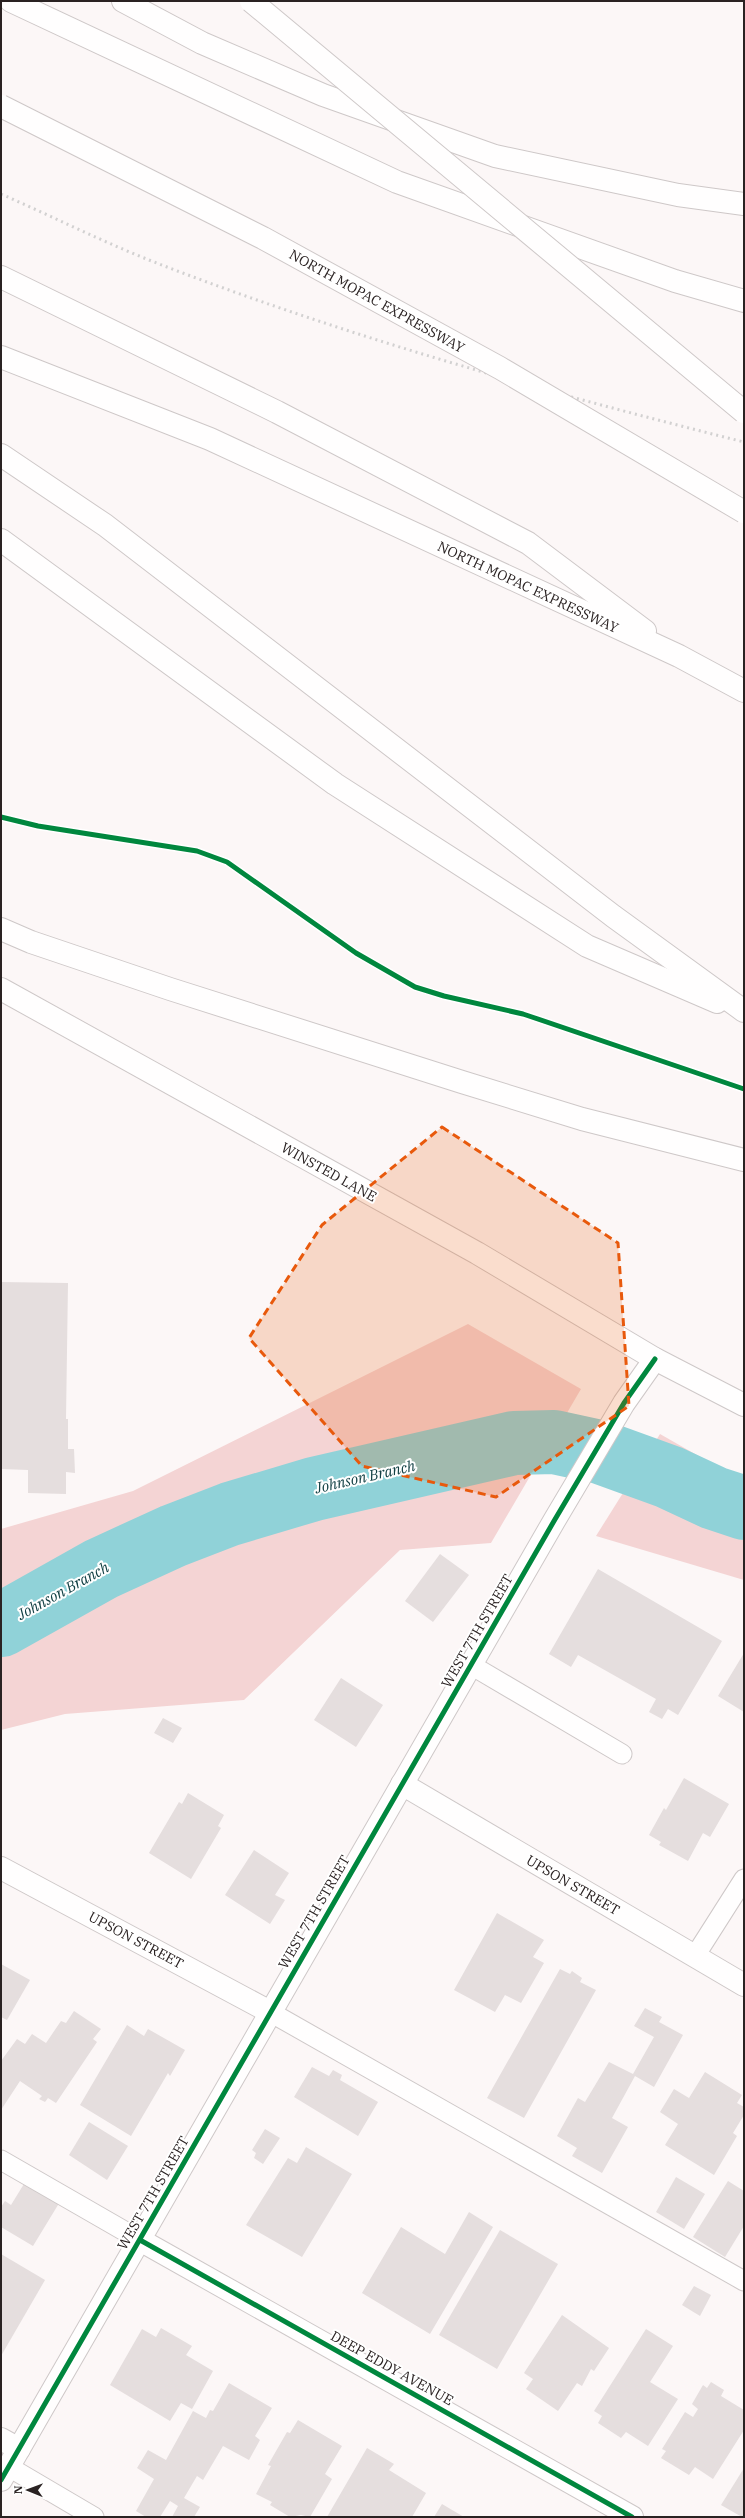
<svg xmlns="http://www.w3.org/2000/svg" width="745" height="2518" font-family="'IBM Plex Serif',serif">
	<rect width="100%" height="100%" fill="#fcf7f7"/>
	<g fill="#f4d4d4">
		<polygon points="468,1324 581,1389 491,1543 400,1550 244,1700 65,1714 1,1730 1,1529 133,1491"/>
		<polygon points="660,1434 744,1482 744,1580 596,1536"/>
	</g>
	<g fill="none" stroke-linecap="round" stroke-linejoin="round">
		<polyline stroke="#90d2d8" stroke-width="64" points="1,1625 101,1569 173,1536 230,1514 314,1489 514,1443 554,1442 600,1452 669,1477 714,1498 744,1508"/>
	</g>
	<g fill="#e5dede">
		<polygon points="1,1282 68,1283 66,1419 68,1419 68,1449 74,1449 75,1473 66,1472 66,1494 28,1493 28,1470 1,1469"/>
		<polygon points="440,1554 469,1575 433,1622 405,1601"/>
		<polygon points="598,1569 722,1641 678,1715 668,1709 662,1719 649,1712 656,1699 578,1655 571,1667 549,1654"/>
		<polygon points="744,1653 744,1712 718,1696"/>
		<polygon points="341,1678 383,1705 356,1747 314,1720"/>
		<polygon points="163,1718 182,1728 173,1743 154,1733"/>
		<polygon points="684,1778 729,1804 710,1837 703,1833 688,1861 659,1845 661,1842 649,1835 664,1808 666,1810"/>
		<polygon points="188,1793 224,1815 218,1826 221,1828 191,1879 149,1853 179,1802 182,1804"/>
		<polygon points="254,1850 289,1873 275,1895 285,1900 270,1924 225,1895"/>
		<polygon points="497,1913 544,1940 533,1957 544,1963 521,2003 505,1995 495,2012 454,1990"/>
		<polygon points="1,1964 30,1980 7,2020 1,2017"/>
		<polygon points="560,1969 570,1974 572,1971 582,1978 580,1982 596,1990 524,2118 487,2098"/>
		<polygon points="645,2008 662,2017 659,2022 683,2035 654,2087 635,2076 612,2118 628,2127 602,2173 572,2156 577,2148 557,2136 578,2098 585,2102 609,2062 633,2074 654,2037 634,2026"/>
		<polygon points="74,2011 101,2029 93,2039 97,2042 56,2103 48,2098 45,2102 39,2099 42,2096 20,2081 1,2110 1,2061 17,2039 25,2044 32,2034 46,2043 61,2021 66,2023"/>
		<polygon points="127,2025 144,2036 148,2029 185,2050 170,2076 168,2073 131,2136 80,2105"/>
		<polygon points="312,2067 329,2076 333,2070 342,2075 340,2080 378,2102 358,2136 294,2097"/>
		<polygon points="705,2072 742,2095 737,2103 744,2107 744,2115 733,2133 737,2136 714,2175 665,2145 678,2124 660,2112 674,2089 689,2098"/>
		<polygon points="89,2122 128,2146 107,2180 69,2155"/>
		<polygon points="265,2129 280,2138 263,2164 254,2158 256,2153 252,2150"/>
		<polygon points="306,2147 352,2174 302,2257 246,2225 288,2158 297,2163"/>
		<polygon points="676,2177 705,2194 684,2229 656,2212"/>
		<polygon points="27,2179 61,2200 33,2246 1,2227 1,2207 5,2201 11,2205"/>
		<polygon points="728,2181 744,2191 744,2226 725,2257 693,2237"/>
		<polygon points="469,2212 493,2227 430,2334 362,2293 401,2227 445,2254"/>
		<polygon points="500,2230 558,2264 497,2369 439,2335"/>
		<polygon points="1,2254 45,2280 1,2356"/>
		<polygon points="694,2286 711,2295 700,2316 682,2305"/>
		<polygon points="562,2315 609,2348 594,2371 591,2369 582,2386 577,2383 558,2411 526,2389 533,2379 524,2373"/>
		<polygon points="161,2328 192,2346 186,2355 213,2371 192,2409 181,2403 170,2421 110,2385 142,2329 156,2337"/>
		<polygon points="646,2329 673,2346 650,2382 678,2399 648,2446 626,2432 621,2438 598,2423 602,2416 594,2411"/>
		<polygon points="711,2382 724,2390 721,2396 744,2410 744,2430 713,2479 695,2467 689,2475 661,2458 666,2451 662,2449 685,2412 693,2417 698,2409 692,2404 703,2385 707,2388"/>
		<polygon points="229,2383 272,2408 255,2436 260,2440 249,2460 223,2446 203,2480 197,2476 184,2498 200,2507 194,2517 172,2517 178,2506 170,2501 160,2517 146,2517 136,2511 154,2479 137,2468 148,2450 166,2460 193,2411 206,2418 210,2410 213,2411"/>
		<polygon points="298,2420 342,2446 325,2474 332,2479 310,2517 301,2515 290,2517 270,2505 272,2502 256,2494 271,2466 268,2465 287,2432 290,2433"/>
		<polygon points="367,2448 394,2464 389,2470 426,2493 412,2517 327,2517"/>
		<polygon points="744,2468 744,2517 742,2517 721,2505"/>
		<polygon points="442,2504 464,2517 434,2517"/>
	</g>
	<g fill="none" stroke-linecap="round" stroke-linejoin="round">
		<defs>
			<g id="lane">
				<polyline points="471,1665 622,1754"/>
				<polyline points="695,1956 744,1879"/>
				<polyline points="270,2012 744,2281"/>
				<polyline points="1,2160 140,2240"/>
				<polyline points="9,2467 94,2517"/>
			</g>
			<g id="street">
				<polyline points="402,1784 744,1985"/>
				<polyline points="1,1868 270,2012"/>
				<polyline points="140,2240 632,2517"/>
				<polyline points="1,2439 19,2449"/>
				<polyline points="1,2480 554,1521 624,1403 655,1359"/>
			</g>
			<polyline id="secondary" points="1,989 477,1253 655,1359 744,1405"/>
			<g id="highway">
				<polyline points="11,1 397,182 675,281 744,301"/>
				<polyline points="123,1 202,43 323,95 495,156 678,195 744,204"/>
				<polyline points="1,277 277,412 528,543 645,631"/>
				<polyline points="1,357 210,439 679,656 744,691"/>
				<polyline points="1,455 105,525 613,916 744,1011"/>
				<polyline points="1,540 335,784 587,946 717,1002"/>
				<polyline points="1,929 31,942 170,989 462,1082 582,1119 744,1160"/>
			</g>
		</defs>
		<use href="#lane" stroke="#cec8c8" stroke-width="21"/>
		<use href="#street" stroke="#cec8c8" stroke-width="24"/>
		<use href="#secondary" stroke="#cec8c8" stroke-width="24"/>
		<use href="#highway" stroke="#cec8c8" stroke-width="24"/>
		<use href="#lane" stroke="#fffefe" stroke-width="19"/>
		<use href="#street" stroke="#fffefe" stroke-width="22"/>
		<use href="#secondary" stroke="#fffefe" stroke-width="22"/>
		<use href="#highway" stroke="#fffefe" stroke-width="22"/>
		<path stroke="#d2d1d1" stroke-width="3" stroke-dasharray="2 4" stroke-linecap="butt" d="M1,194C56,218 111,246 167,267C355,339 549,393 744,442"/>
		<defs>
			<g id="highway-bridge">
				<polyline points="251,1 744,412"/>
				<polyline points="1,106 263,238 500,368 744,512"/>
			</g>
		</defs>
		<use href="#highway-bridge" stroke="#cec8c8" stroke-width="24" stroke-linecap="butt"/>
		<use href="#highway-bridge" stroke="#fffefe" stroke-width="22"/>
		<defs>
			<g id="cycleway">
				<polyline points="1,817 38,826 197,851 227,862 356,953 415,987 444,996 523,1014 744,1089"/>
				<polyline points="140,2240 632,2517"/>
				<polyline points="1,2480 554,1521 624,1403 655,1359"/>
			</g>
		</defs>
		<use href="#cycleway" stroke="#fff" stroke-width="8"/>
		<use href="#cycleway" stroke="#00873e" stroke-width="5"/>
	</g>
	<path fill="#e8590c" fill-opacity="0.2" stroke="#e8590c" stroke-width="3" stroke-dasharray="8 5" stroke-linejoin="round" d="M442,1127L618,1243L629,1406L496,1497L362,1466L249,1338L322,1225Z"/>
	<g text-anchor="middle" stroke-width="4" stroke-linejoin="round" paint-order="stroke">
		<g font-size="14" fill="#2a2222" stroke="#fff">
			<text transform="translate(377 301) rotate(29)" y="5">NORTH MOPAC EXPRESSWAY</text>
			<text transform="translate(528 587) rotate(25)" y="5">NORTH MOPAC EXPRESSWAY</text>
			<text transform="translate(329 1172) rotate(29)" y="5">WINSTED LANE</text>
			<text transform="translate(477 1631) rotate(-60)" y="5">WEST 7TH STREET</text>
			<text transform="translate(573 1885) rotate(30)" y="5">UPSON STREET</text>
			<text transform="translate(314 1912) rotate(-60)" y="5">WEST 7TH STREET</text>
			<text transform="translate(136 1940) rotate(28)" y="5">UPSON STREET</text>
			<text transform="translate(153 2193) rotate(-60)" y="5">WEST 7TH STREET</text>
			<text transform="translate(392 2368) rotate(29)" y="5">DEEP EDDY AVENUE</text>
		</g>
		<g font-size="15" font-style="italic" fill="#124044" stroke="#fff">
			<text transform="translate(365 1477) rotate(-13)" y="5">Johnson Branch</text>
			<text transform="translate(63 1591) rotate(-29)" y="5">Johnson Branch</text>
		</g>
	</g>
	<rect width="745" height="2518" fill="none" stroke="#2a2222" stroke-width="4"/>
	<g transform="translate(28 2490) rotate(271)" stroke="#ffffff" stroke-width="3" paint-order="stroke">
	<path d="M0-3L7 15L0 10L-7 15Z" fill="#2a2222"/>
	<text y="-6" font-size="11" font-weight="bold" text-anchor="middle" fill="#2a2222">N</text>
	</g>
</svg>
